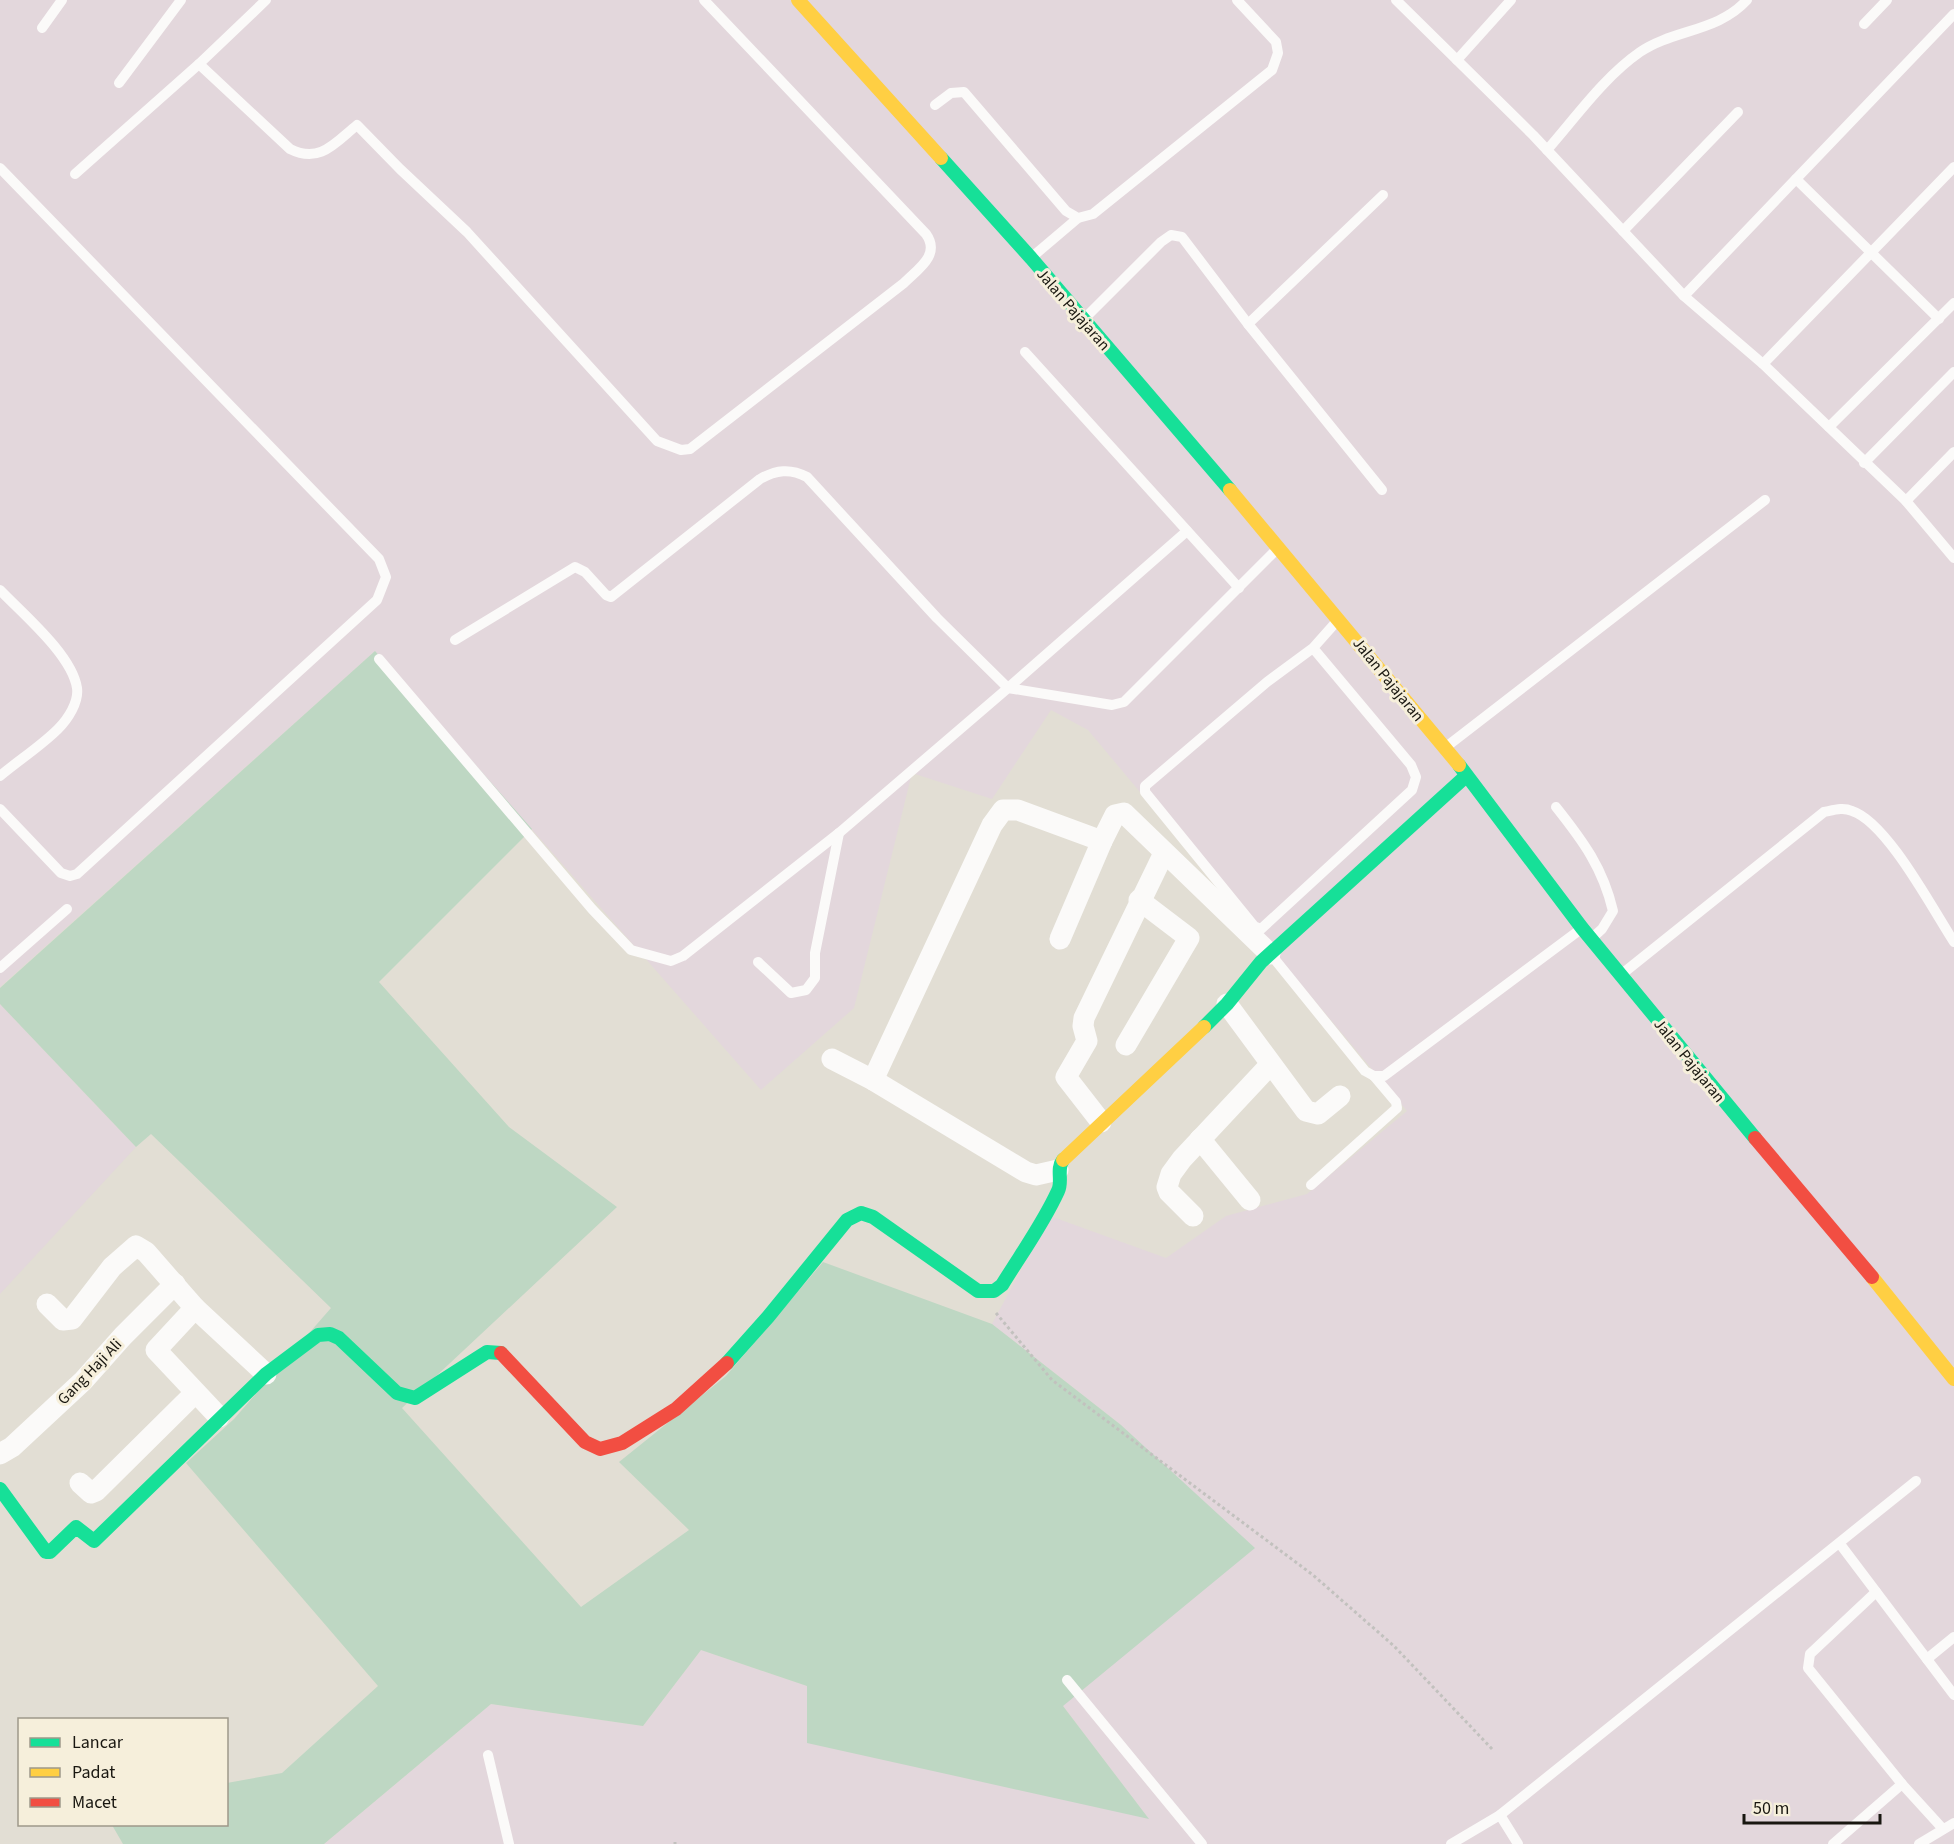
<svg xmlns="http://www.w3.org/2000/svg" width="1954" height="1844" font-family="'Source Sans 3',sans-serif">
	<rect width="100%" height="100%" fill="#e2ded4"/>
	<g fill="#e3d7dc">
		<polygon points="0,0 1954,0 1954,1844 324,1844 491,1704 643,1726 701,1650 807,1686 807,1742 1148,1818 1063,1706 1121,1425 992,1324 1050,1216 1166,1258 1226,1216 1307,1194 1407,1111 1088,730 1051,710 992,799 912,773 854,1008 761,1090 375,651 0,987"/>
		<polygon points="0,1004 136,1147 0,1294"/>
	</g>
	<polygon fill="#bed7c3" points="375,651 532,829 379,982 509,1127 617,1207 402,1408 581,1607 689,1530 619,1462 726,1376 823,1262 992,1324 1121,1425 1255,1548 1063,1706 1149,1819 807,1743 807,1686 701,1650 643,1726 491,1704 324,1844 123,1844 112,1825 226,1824 227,1783 282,1773 378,1686 186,1463 234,1419 331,1308 151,1134 136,1147 0,1004 0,988"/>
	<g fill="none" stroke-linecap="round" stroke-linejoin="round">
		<g stroke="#c2c1be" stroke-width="3" stroke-dasharray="3 3" stroke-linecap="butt">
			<polyline points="996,1313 1052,1380 1313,1575 1394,1646 1493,1750"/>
			<polyline points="675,1842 675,1844"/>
		</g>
		<g stroke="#fbfaf9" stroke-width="10">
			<path d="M266,0L199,64L290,149C320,164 335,143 357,125L400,169L467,232L657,441L681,450L690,449L904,283C918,269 941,255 926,234L704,0"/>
			<polyline points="1396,0 1533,135 1684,296 1763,364 1906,501 1954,558"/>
			<polyline points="1864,24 1887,0"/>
			<polyline points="42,28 62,0"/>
			<polyline points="1457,60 1511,0"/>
			<polyline points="119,83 181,0"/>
			<polyline points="935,105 951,93 964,92 1066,211 1078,218 1093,214 1272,70 1278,53 1276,42 1237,0"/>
			<path d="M1547,150C1576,117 1604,77 1640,52C1674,29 1718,32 1747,0"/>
			<polyline points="0,168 379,559 386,577 377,600 77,874 70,876 61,873 0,809"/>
			<polyline points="75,174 199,64"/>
			<polyline points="1796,179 1939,319"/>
			<polyline points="1623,231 1738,112"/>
			<polyline points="1032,257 1078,218"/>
			<polyline points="1684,296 1954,14"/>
			<polyline points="1086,317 1161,242 1171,235 1182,237 1248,324 1382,490"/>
			<polyline points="1248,324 1383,195"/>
			<polyline points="1025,352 1239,588"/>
			<polyline points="1763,364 1954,167"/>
			<polyline points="1829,427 1954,303"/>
			<polyline points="1864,463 1954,372"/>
			<polyline points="1906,501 1954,452"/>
			<path d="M0,590C23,614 72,655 77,688C79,702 68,719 58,729C41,746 19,760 0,776"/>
			<path d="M455,640L575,567L585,572L606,595L611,597L760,479C776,470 790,468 807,477L937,618L1008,688L1187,531"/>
			<polyline points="1313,648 1411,765 1416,777 1412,790 1261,929 1254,926 1145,792 1145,786 1267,682 1313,648 1337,621"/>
			<polyline points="379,659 592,909 631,950 671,961 683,956 839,833 1008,688 1112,705 1124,702 1275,551"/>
			<polyline points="1446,747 1765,500"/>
			<path d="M1556,807C1583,841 1603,868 1613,911L1602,929L1591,939"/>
			<polyline points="1272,956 1365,1071 1374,1076 1384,1076 1581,929"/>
			<polyline points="758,962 791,993 806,990 815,978 815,953 839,833"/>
			<polyline points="0,968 67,909"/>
			<path d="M1622,974L1824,812C1834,810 1843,807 1852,811C1887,822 1933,910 1954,942"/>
			<polyline points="1311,1185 1397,1108 1396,1102 1374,1076"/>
			<polyline points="1840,1544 1954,1695"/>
			<polyline points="1876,1592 1810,1654 1808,1668 1902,1784 1943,1829"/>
			<polyline points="1927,1659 1954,1637"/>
			<polyline points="1067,1680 1202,1844"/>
			<polyline points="488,1755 509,1844"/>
			<polyline points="1500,1815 1518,1844"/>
			<polyline points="1451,1844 1500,1815 1916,1481"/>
			<polyline points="1833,1844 1902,1784"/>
			<polyline points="1919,1844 1954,1823"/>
		</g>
		<g stroke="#fbfaf9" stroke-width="21">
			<polyline points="1060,939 1102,841"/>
			<polyline points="1227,1004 1306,1111 1318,1114 1340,1096"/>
			<polyline points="1126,1045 1189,938 1139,900"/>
			<polyline points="832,1059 873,1080 1026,1172 1036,1175 1058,1170"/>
			<polyline points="873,1080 992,825 1003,810 1018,810 1102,841 1115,815 1124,813 1270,954"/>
			<polyline points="1101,1122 1066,1077 1087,1041 1083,1026 1084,1018 1164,853"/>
			<polyline points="1200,1139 1250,1200"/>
			<polyline points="1193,1216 1169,1192 1167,1187 1171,1174 1182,1159 1270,1065"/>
			<polyline points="47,1304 63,1320 72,1319 112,1267 136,1246 146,1252 195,1308"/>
			<polyline points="219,1417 156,1350 195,1308 266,1374"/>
			<polyline points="0,1454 12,1447 83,1381 123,1336 175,1284"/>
			<polyline points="80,1483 91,1493 96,1491 195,1393"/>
		</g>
		<g stroke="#16e098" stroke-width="14">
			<polyline points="941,158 1031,258 1230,490"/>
			<polyline points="1459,765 1582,928 1755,1138"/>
			<polyline points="1204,1027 1227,1004 1261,962 1465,777"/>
			<path d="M727,1363L768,1317L847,1220L861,1213L873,1217L978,1291H994L1002,1285C1021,1254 1043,1224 1058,1191C1063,1181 1056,1169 1063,1160"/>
			<polyline points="0,1489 46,1552 50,1552 76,1527 94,1541 266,1374 318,1335 330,1334 339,1338 397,1393 415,1398 487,1352 501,1353"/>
		</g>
		<g stroke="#ffcf43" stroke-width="14">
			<polyline points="798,0 941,158"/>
			<polyline points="1230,490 1459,765"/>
			<polyline points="1063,1160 1204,1027"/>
			<polyline points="1872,1277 1954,1379"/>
		</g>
		<g stroke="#f24e42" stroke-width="14">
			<polyline points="1755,1138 1872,1277"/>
			<polyline points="501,1353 585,1442 600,1449 622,1443 676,1409 727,1363"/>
		</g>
	</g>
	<g text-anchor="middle" stroke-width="6" stroke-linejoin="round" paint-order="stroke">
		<g font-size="16" fill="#191710" stroke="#f6efdb">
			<text transform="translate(1074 309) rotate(49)" y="6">Jalan Pajajaran</text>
			<text transform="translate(1389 679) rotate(51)" y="6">Jalan Pajajaran</text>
			<text transform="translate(1690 1060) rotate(51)" y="6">Jalan Pajajaran</text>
			<text transform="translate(89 1371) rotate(-46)" y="6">Gang Haji Ali</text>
		</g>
	</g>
	<rect x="18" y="1718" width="210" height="108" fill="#f6efdb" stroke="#9e998a" stroke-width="1.5"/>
	<rect x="30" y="1738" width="30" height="9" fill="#16e098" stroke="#9e998a" stroke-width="1.5"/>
	<text x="72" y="1748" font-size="18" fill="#191710">Lancar</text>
	<rect x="30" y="1768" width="30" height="9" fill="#ffcf43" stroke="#9e998a" stroke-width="1.5"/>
	<text x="72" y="1778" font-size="18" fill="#191710">Padat</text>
	<rect x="30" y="1798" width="30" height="9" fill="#f24e42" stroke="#9e998a" stroke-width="1.5"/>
	<text x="72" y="1808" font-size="18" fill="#191710">Macet</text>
	<path d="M1744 1814v9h136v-9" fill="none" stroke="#191710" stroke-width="3"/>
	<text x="1753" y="1814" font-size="18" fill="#191710" stroke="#f6efdb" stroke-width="4.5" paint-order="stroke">50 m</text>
</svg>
